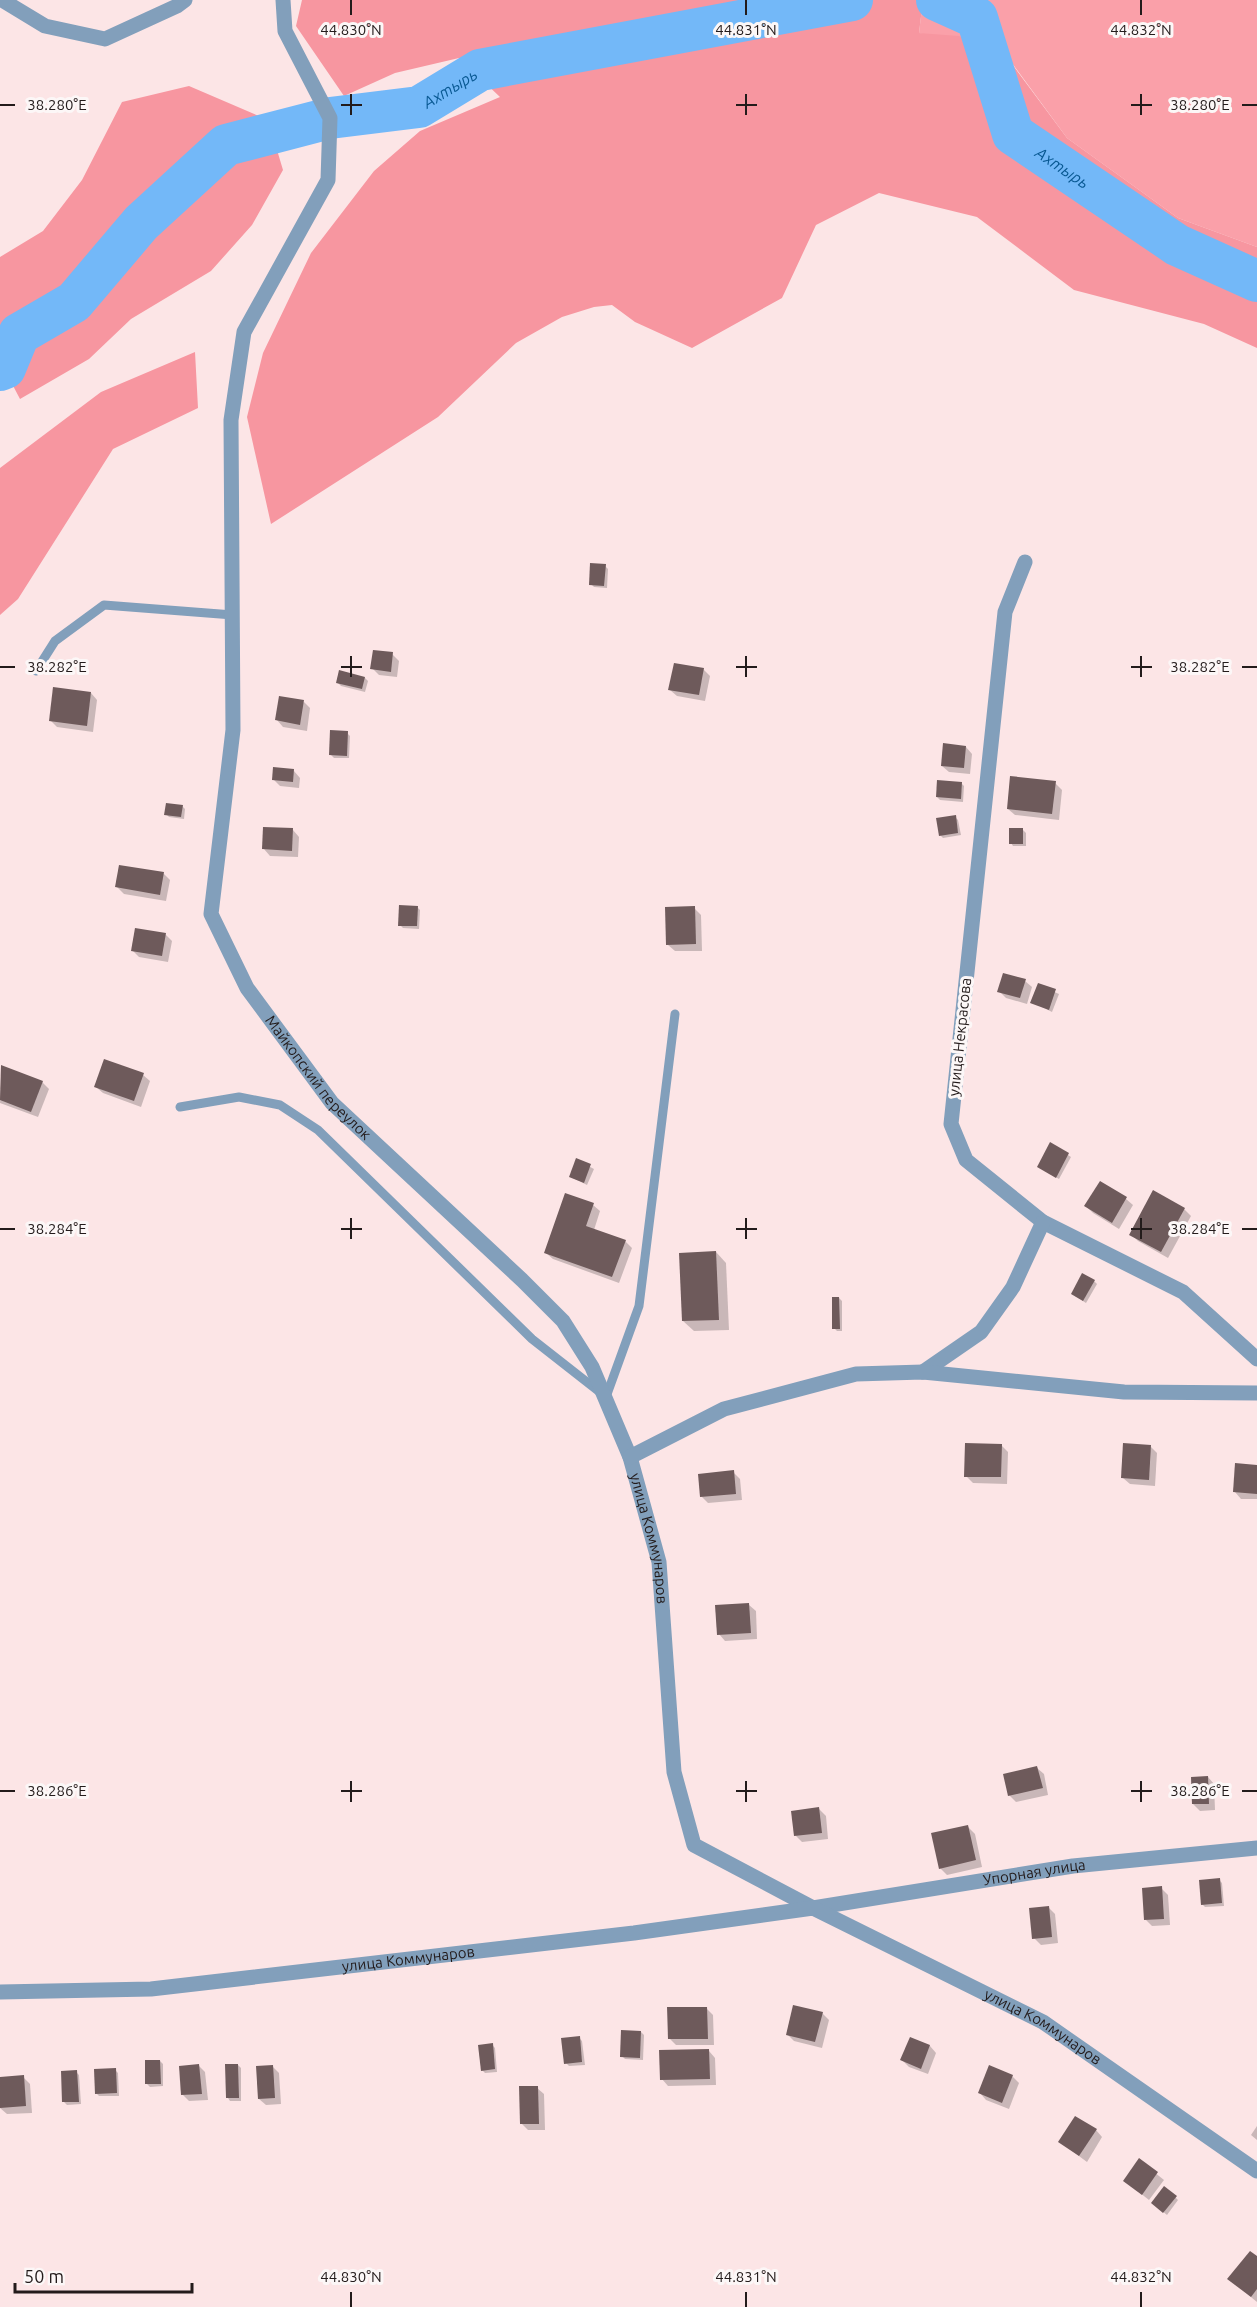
<svg xmlns="http://www.w3.org/2000/svg" width="1257" height="2307" font-family="Ubuntu,sans-serif">
	<rect width="100%" height="100%" fill="#fce5e6"/>
	<polygon fill="#faa0a9" points="923,0 1257,0 1257,247 1178,218 1067,138 1009,59 919,33"/>
	<g fill="#f796a0">
		<polygon points="302,0 923,0 919,33 959,36 1009,60 1067,138 1178,218 1257,247 1257,348 1204,324 1074,290 977,217 879,193 816,225 782,298 692,348 635,322 612,305 594,307 562,317 516,343 438,417 271,524 247,417 263,353 311,253 374,171 420,131 500,97 459,58 395,73 344,96 296,26"/>
		<polygon points="189,86 268,120 283,170 252,225 211,271 131,319 89,359 20,399 0,361 0,257 43,231 82,180 122,102"/>
		<polygon points="195,352 198,408 113,449 18,599 0,615 0,468 101,392"/>
	</g>
	<g fill="#0003">
		<polygon points="605,566 608,569 607,588 594,587 591,584"/>
		<polygon points="392,654 399,661 397,677 379,675 372,668"/>
		<polygon points="703,669 710,676 705,701 677,696 670,690"/>
		<polygon points="365,678 368,681 365,692 341,686 338,683"/>
		<polygon points="91,693 97,700 93,732 57,727 50,720"/>
		<polygon points="304,702 310,708 307,731 283,727 277,720"/>
		<polygon points="347,733 350,736 349,758 334,758 331,755"/>
		<polygon points="966,747 972,754 970,774 949,772 942,766"/>
		<polygon points="294,771 300,778 299,788 280,786 273,779"/>
		<polygon points="961,783 964,786 963,802 940,800 937,797"/>
		<polygon points="1055,783 1062,790 1059,820 1015,815 1008,809"/>
		<polygon points="182,806 185,809 184,819 169,817 166,814"/>
		<polygon points="955,817 958,820 961,835 943,838 940,835"/>
		<polygon points="293,830 299,837 298,857 270,856 264,849"/>
		<polygon points="1023,830 1026,833 1026,846 1013,846 1011,843"/>
		<polygon points="163,873 170,880 166,901 124,894 117,887"/>
		<polygon points="417,907 420,910 419,929 403,928 400,925"/>
		<polygon points="694,908 701,915 702,951 675,951 668,945"/>
		<polygon points="165,934 172,941 168,962 139,957 132,950"/>
		<polygon points="1025,981 1032,987 1027,1004 1006,998 999,991"/>
		<polygon points="1039,985 1059,994 1052,1012 1032,1002"/>
		<polygon points="2,1067 42,1082 49,1089 38,1117 0,1103"/>
		<polygon points="143,1075 150,1081 141,1107 103,1093 96,1087"/>
		<polygon points="1051,1144 1071,1157 1059,1179 1039,1167"/>
		<polygon points="577,1160 594,1169 587,1185 571,1177"/>
		<polygon points="1100,1183 1126,1199 1133,1205 1119,1229 1093,1213 1086,1206"/>
		<polygon points="593,1205 600,1211 594,1230 625,1241 632,1248 619,1283 553,1259 546,1253"/>
		<polygon points="1184,1209 1191,1216 1168,1258 1138,1241 1131,1234"/>
		<polygon points="716,1252 726,1263 729,1330 694,1331 683,1321"/>
		<polygon points="1094,1281 1097,1284 1086,1303 1075,1296"/>
		<polygon points="839,1298 842,1301 842,1331 837,1331 834,1328"/>
		<polygon points="1001,1445 1008,1452 1007,1484 973,1483 966,1476"/>
		<polygon points="1150,1446 1157,1453 1155,1486 1130,1484 1123,1478"/>
		<polygon points="1257,1466 1257,1499 1241,1499 1235,1492"/>
		<polygon points="733,1472 740,1479 742,1500 708,1503 701,1496"/>
		<polygon points="749,1605 756,1611 757,1639 725,1641 719,1634"/>
		<polygon points="1037,1768 1044,1774 1048,1795 1016,1802 1009,1795"/>
		<polygon points="1208,1777 1214,1784 1215,1810 1200,1811 1193,1804"/>
		<polygon points="819,1809 826,1816 828,1839 802,1842 795,1835"/>
		<polygon points="968,1827 975,1834 982,1867 947,1875 940,1868"/>
		<polygon points="1219,1880 1222,1883 1224,1906 1205,1907 1202,1904"/>
		<polygon points="1161,1888 1168,1895 1170,1925 1152,1926 1146,1920"/>
		<polygon points="1048,1907 1055,1914 1058,1943 1041,1945 1034,1938"/>
		<polygon points="706,2008 713,2015 714,2045 676,2045 669,2038"/>
		<polygon points="822,2013 829,2020 822,2048 794,2041 787,2034"/>
		<polygon points="641,2032 644,2035 643,2060 625,2059 622,2056"/>
		<polygon points="579,2038 582,2041 585,2065 569,2066 566,2063"/>
		<polygon points="911,2039 930,2046 936,2053 928,2074 909,2067 902,2060"/>
		<polygon points="492,2045 495,2048 497,2072 485,2073 482,2070"/>
		<polygon points="709,2051 715,2058 716,2085 668,2086 662,2079"/>
		<polygon points="160,2061 163,2064 163,2086 150,2087 147,2084"/>
		<polygon points="238,2065 241,2068 241,2101 230,2101 228,2098"/>
		<polygon points="199,2066 205,2072 208,2100 189,2101 182,2094"/>
		<polygon points="272,2066 279,2073 281,2104 266,2105 259,2099"/>
		<polygon points="115,2070 118,2073 119,2096 99,2096 96,2093"/>
		<polygon points="76,2072 79,2075 81,2104 67,2105 64,2102"/>
		<polygon points="1012,2076 1019,2083 1009,2109 986,2100 980,2093"/>
		<polygon points="23,2077 30,2084 32,2113 7,2114 0,2108 0,2079"/>
		<polygon points="537,2088 544,2094 545,2130 528,2130 521,2123"/>
		<polygon points="1257,2126 1257,2140 1251,2135"/>
		<polygon points="1096,2130 1102,2137 1087,2162 1060,2142"/>
		<polygon points="1139,2160 1164,2180 1149,2200 1125,2181"/>
		<polygon points="1175,2197 1178,2200 1167,2215 1156,2206"/>
		<polygon points="1257,2258 1257,2302 1229,2279"/>
	</g>
	<g fill="none" stroke-linecap="round" stroke-linejoin="round">
		<g stroke="#73b8f8" stroke-width="42">
			<path id="s1" d="M937,0L977,18L1013,134L1177,245L1257,281"/>
			<path id="s2" d="M0,370L5,368L19,334L74,302L141,223L226,145L330,118L419,107L480,70L852,0"/>
		</g>
	</g>
	<g fill="#6e5a5b">
		<polygon points="590,563 606,564 604,586 589,585"/>
		<polygon points="373,650 393,652 391,672 370,669"/>
		<polygon points="674,663 704,668 699,695 668,690"/>
		<polygon points="339,670 365,677 362,689 336,683"/>
		<polygon points="53,687 91,692 87,726 49,721"/>
		<polygon points="279,696 304,700 300,725 275,720"/>
		<polygon points="330,730 348,731 347,756 329,755"/>
		<polygon points="943,743 966,746 964,768 941,766"/>
		<polygon points="273,767 294,769 293,782 272,780"/>
		<polygon points="1010,776 1056,781 1052,814 1007,809"/>
		<polygon points="937,780 962,782 961,799 936,797"/>
		<polygon points="166,803 183,805 181,817 164,815"/>
		<polygon points="956,815 958,833 939,836 936,818"/>
		<polygon points="263,827 293,828 292,851 262,849"/>
		<rect x="1009" y="828" width="14" height="16"/>
		<polygon points="119,865 164,872 160,895 115,887"/>
		<polygon points="399,905 418,906 417,926 398,926"/>
		<polygon points="695,906 696,944 666,945 665,907"/>
		<polygon points="135,928 166,933 162,956 131,951"/>
		<polygon points="1003,973 1026,979 1020,998 997,992"/>
		<polygon points="1038,983 1056,989 1049,1010 1030,1003"/>
		<polygon points="104,1059 144,1073 134,1101 94,1087"/>
		<polygon points="1,1065 43,1081 31,1112 0,1100"/>
		<polygon points="1050,1142 1069,1153 1056,1178 1037,1167"/>
		<polygon points="576,1158 591,1164 584,1183 569,1177"/>
		<polygon points="1100,1181 1127,1197 1112,1223 1084,1206"/>
		<polygon points="1153,1190 1185,1208 1161,1252 1129,1235"/>
		<polygon points="565,1193 594,1203 586,1226 626,1240 612,1277 544,1253"/>
		<polygon points="716,1251 719,1320 682,1321 679,1253"/>
		<polygon points="1082,1273 1095,1280 1083,1301 1071,1294"/>
		<polygon points="832,1297 839,1297 840,1329 832,1329"/>
		<polygon points="965,1443 1002,1444 1001,1477 964,1477"/>
		<polygon points="1123,1443 1151,1445 1149,1480 1121,1478"/>
		<polygon points="1235,1463 1257,1465 1257,1494 1233,1492"/>
		<polygon points="734,1470 736,1494 700,1497 698,1474"/>
		<polygon points="749,1603 751,1633 717,1635 715,1605"/>
		<polygon points="1037,1766 1043,1788 1008,1796 1003,1774"/>
		<polygon points="1208,1776 1209,1804 1192,1804 1191,1777"/>
		<polygon points="819,1807 822,1833 794,1836 791,1811"/>
		<polygon points="968,1825 976,1860 939,1869 931,1833"/>
		<polygon points="1220,1878 1222,1903 1201,1905 1199,1880"/>
		<polygon points="1162,1886 1164,1919 1144,1920 1142,1888"/>
		<polygon points="1049,1906 1052,1937 1032,1939 1029,1908"/>
		<polygon points="793,2005 823,2012 815,2042 786,2035"/>
		<polygon points="667,2007 707,2007 708,2039 668,2039"/>
		<polygon points="621,2030 641,2031 640,2058 620,2057"/>
		<polygon points="580,2036 582,2062 564,2064 561,2038"/>
		<polygon points="910,2037 930,2045 921,2069 900,2060"/>
		<polygon points="493,2043 495,2069 481,2071 478,2045"/>
		<polygon points="709,2049 710,2079 660,2080 659,2050"/>
		<polygon points="145,2060 160,2060 161,2084 145,2084"/>
		<polygon points="199,2064 202,2094 181,2095 179,2066"/>
		<polygon points="225,2064 238,2064 239,2098 226,2098"/>
		<polygon points="273,2065 275,2098 258,2099 256,2066"/>
		<polygon points="989,2065 1013,2075 1002,2103 978,2093"/>
		<polygon points="116,2068 117,2093 95,2094 94,2069"/>
		<polygon points="77,2070 79,2102 62,2102 61,2071"/>
		<polygon points="24,2075 26,2106 0,2108 0,2077"/>
		<polygon points="519,2086 538,2086 539,2124 520,2124"/>
		<polygon points="1075,2116 1097,2129 1079,2156 1058,2142"/>
		<polygon points="1139,2158 1158,2172 1142,2195 1123,2181"/>
		<polygon points="1164,2186 1177,2196 1163,2213 1151,2203"/>
		<polygon points="1250,2251 1257,2256 1257,2289 1251,2297 1227,2279"/>
	</g>
	<g fill="none" stroke-linecap="round" stroke-linejoin="round">
		<g stroke="#829fbb" stroke-width="9">
			<polyline points="36,671 55,641 104,605 233,615"/>
			<polyline points="180,1107 239,1097 280,1105 318,1130 532,1339 606,1397 639,1306 675,1014"/>
		</g>
		<g stroke="#829fbb" stroke-width="15">
			<polyline points="2,0 45,26 105,39 177,6 185,0"/>
			<path id="s3" d="M283,0L285,31L330,118L328,180L244,332L231,420L233,730L211,914L247,988L332,1103L522,1280L563,1321L592,1367L630,1457L659,1562L674,1772L694,1845L813,1908L1073,1866L1257,1848"/>
			<polyline points="1025,562 1005,612 951,1124 966,1160 1043,1222 1183,1292 1257,1359"/>
			<polyline points="923,1372 981,1332 1013,1287 1043,1222"/>
			<polyline points="630,1457 724,1409 856,1374 923,1372 1124,1392 1257,1393"/>
			<path id="s4" d="M0,1992L151,1989L634,1933L813,1908L1043,2022L1257,2171"/>
		</g>
	</g>
	<path fill="none" stroke="#231b1b" stroke-width="2" d="M351,0V15M746,0V15M1141,0V15M351,94V115M746,94V115M1141,94V115M0,105H15M341,105H362M736,105H757M1131,105H1152M1242,105H1257M351,656V677M746,656V677M1141,656V677M0,667H15M341,667H362M736,667H757M1131,667H1152M1242,667H1257M351,1218V1239M746,1218V1239M1141,1218V1239M0,1229H15M341,1229H362M736,1229H757M1131,1229H1152M1242,1229H1257M351,1781V1802M746,1781V1802M1141,1781V1802M0,1791H15M341,1791H362M736,1791H757M1131,1791H1152M1242,1791H1257M351,2292V2307M746,2292V2307M1141,2292V2307"/>
	<g text-anchor="middle" stroke-width="6" stroke-linejoin="round" paint-order="stroke">
		<g font-size="15" fill="#231b1b" stroke="#fcf7f7">
			<text transform="translate(960 1037) rotate(-84)" y="5">улица Некрасова</text>
			<text dy="5" stroke="none"><textPath href="#s3" startOffset="1146">Майкопский переулок</textPath></text>
			<text dy="5" stroke="none"><textPath href="#s3" startOffset="1728">улица Коммунаров</textPath></text>
			<text dy="5" stroke="none"><textPath href="#s3" startOffset="2398">Упорная улица</textPath></text>
			<text dy="5" stroke="none"><textPath href="#s4" startOffset="410">улица Коммунаров</textPath></text>
			<text dy="5" stroke="none"><textPath href="#s4" startOffset="1077">улица Коммунаров</textPath></text>
		</g>
		<g font-size="16" font-style="italic" fill="#085892" stroke="#fcf7f7">
			<text dy="6" stroke="none"><textPath href="#s2" startOffset="558">Ахтырь</textPath></text>
			<text dy="6" stroke="none"><textPath href="#s1" startOffset="225">Ахтырь</textPath></text>
		</g>
	</g>
	<g font-size="15" text-anchor="middle" fill="#231b1b" stroke="#fcf7f7" stroke-width="6" stroke-linejoin="round" paint-order="stroke">
		<text x="351" y="35">44.830°N</text>
		<text x="746" y="35">44.831°N</text>
		<text x="1141" y="35">44.832°N</text>
		<text x="1200" y="110">38.280°E</text>
		<text x="57" y="110">38.280°E</text>
		<text x="57" y="672">38.282°E</text>
		<text x="1200" y="672">38.282°E</text>
		<text x="1200" y="1234">38.284°E</text>
		<text x="57" y="1234">38.284°E</text>
		<text x="1200" y="1796">38.286°E</text>
		<text x="57" y="1796">38.286°E</text>
		<text x="351" y="2282">44.830°N</text>
		<text x="746" y="2282">44.831°N</text>
		<text x="1141" y="2282">44.832°N</text>
	</g>
	<path d="M15 2283v9h177v-9" fill="none" stroke="#231b1b" stroke-width="3"/>
	<text x="24" y="2283" font-size="18" fill="#231b1b" stroke="#fcf7f7" stroke-width="4.5" paint-order="stroke">50 m</text>
</svg>
